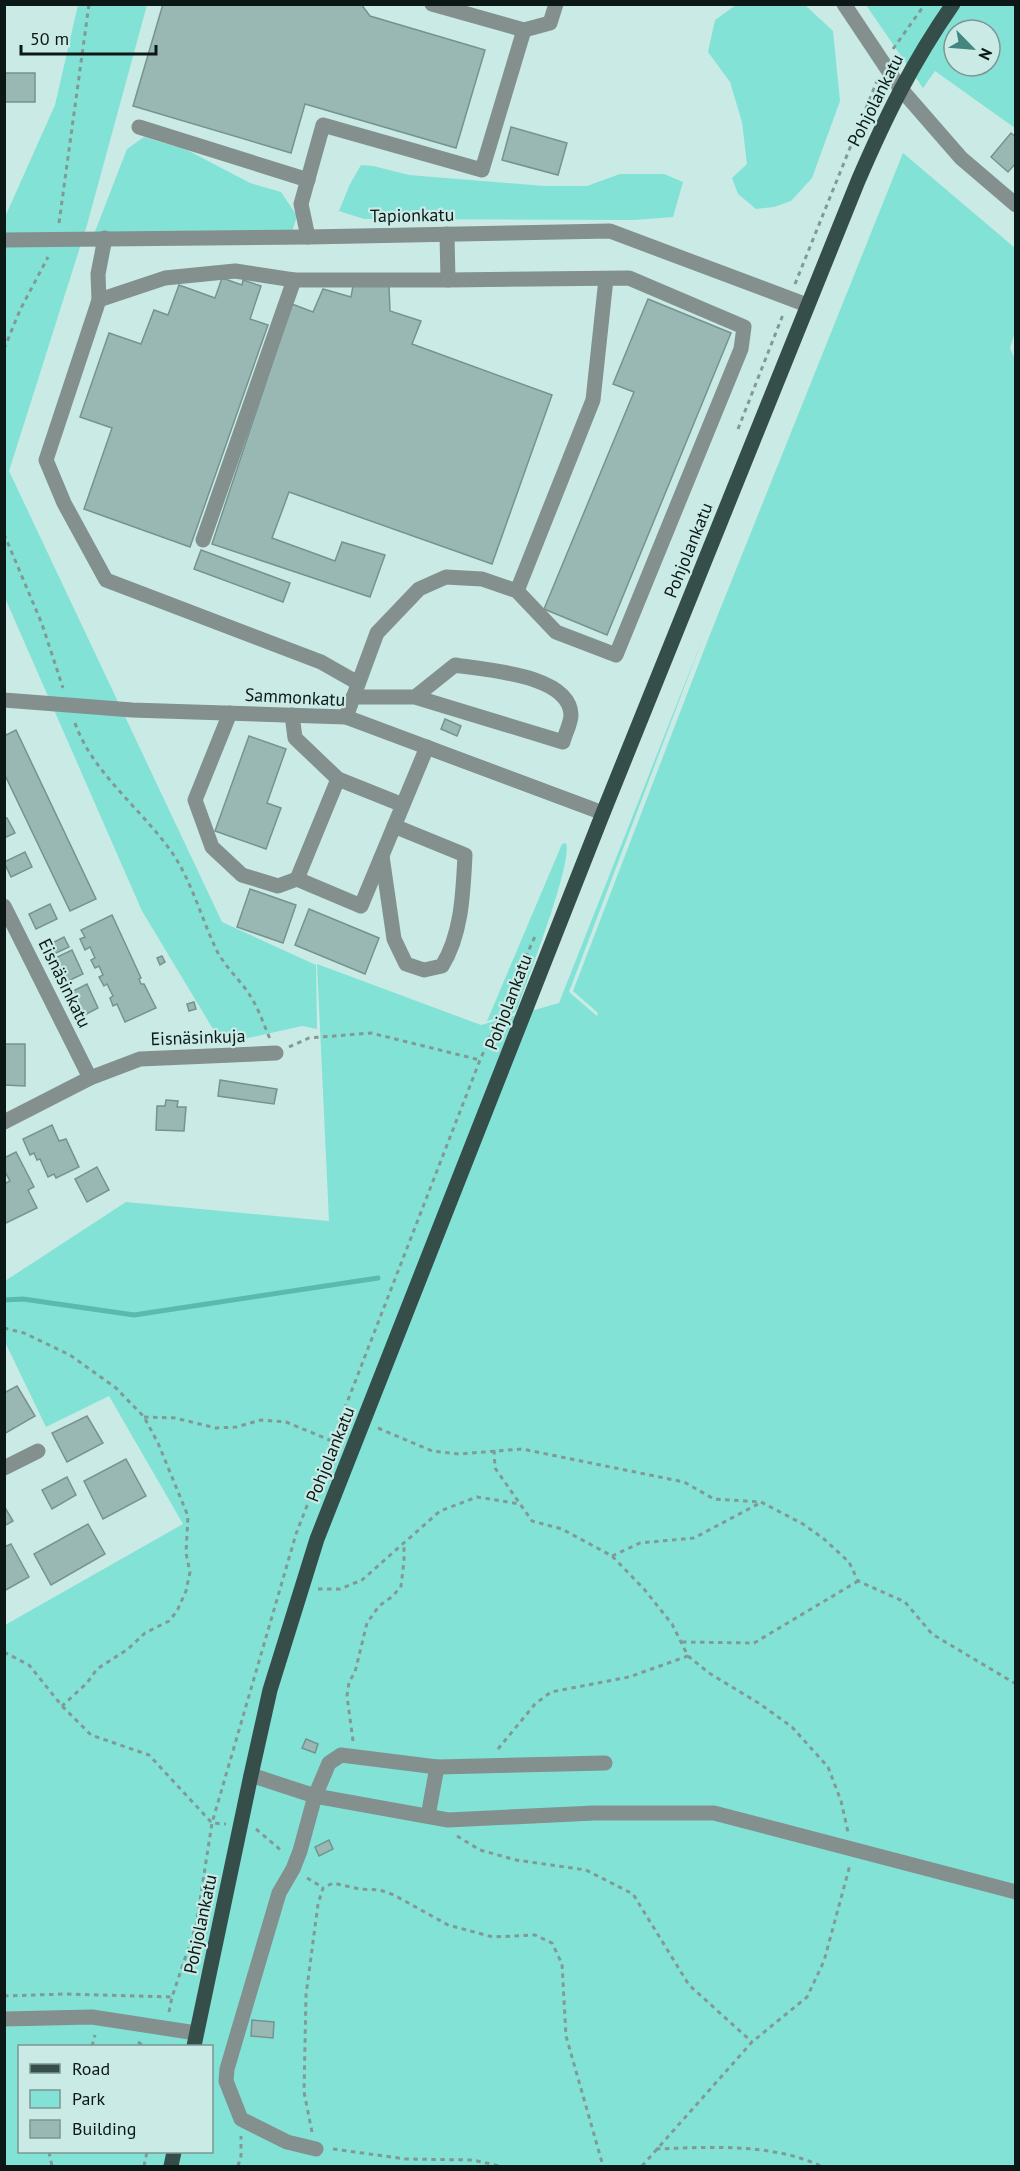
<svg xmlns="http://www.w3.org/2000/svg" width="1020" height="2171" viewBox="0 0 1020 2171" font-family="'PT Sans',sans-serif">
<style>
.green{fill:#82e2d6;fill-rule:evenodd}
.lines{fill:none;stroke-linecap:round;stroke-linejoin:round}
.stream{stroke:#59baaf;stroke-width:5}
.building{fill:#99b8b3;stroke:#75938f;stroke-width:1.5}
.path{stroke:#819a96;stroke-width:3;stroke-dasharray:4.5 4.5;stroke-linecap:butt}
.minor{stroke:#83908e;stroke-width:15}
.major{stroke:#364e4a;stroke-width:15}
.labels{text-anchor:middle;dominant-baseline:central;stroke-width:4.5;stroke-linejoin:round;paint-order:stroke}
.street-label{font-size:18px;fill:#0c1816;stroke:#caeae5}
</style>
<rect width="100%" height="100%" fill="#caeae5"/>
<!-- green -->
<g class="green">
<polygon points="78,5 147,5 87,225 9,471 222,922 316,965 317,1029 302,1026 222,1044 142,911 5,598 5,217 55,105"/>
<polygon points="775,5 805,5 833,31 840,101 812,178 791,201 774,207 756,209 738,194 732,178 747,164 742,122 730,82 708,52 715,20 736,5"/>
<path d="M866,5H1015V128L935,71L923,88ZM954,30H990V66H954Z"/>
<polygon points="144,137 187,150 250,183 281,192 297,216 292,232 94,234 127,149"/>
<path d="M903,153L1015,248V332L1010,348L1016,362L1015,2166H5V1625L183,1524L109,1396L46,1427L5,1342V1281L126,1202L329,1221L317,964L481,1025L559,1003L704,635L569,992L597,1016L598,1013L573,991L709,637ZM20,2046H212V2152H20Z"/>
<polygon points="361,165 373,166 409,175 545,186 587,186 620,174 664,174 683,182 673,217 634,220 364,219 339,211 350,184"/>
<path d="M566,843C573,863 527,980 518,1007L514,1013L487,1021L562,844Z"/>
</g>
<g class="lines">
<!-- stream -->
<polyline class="stream" points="4,1300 23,1299 134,1315 378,1278"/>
</g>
<!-- building -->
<g class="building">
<polygon points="163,4 361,4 370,16 485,50 456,148 305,104 291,153 133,106"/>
<rect x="4" y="73" width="31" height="29"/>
<polygon points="511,127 567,143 558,175 502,160"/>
<polygon points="1011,133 1016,137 1016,163 1008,172 991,157"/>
<polygon points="222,278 242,285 243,280 261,286 250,319 268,325 190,547 84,509 112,428 80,417 109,333 141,344 154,310 168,315 179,285 215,298"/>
<polygon points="353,286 389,286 390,311 421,321 412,344 552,395 492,564 289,492 272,538 335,561 342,542 385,555 370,597 212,544 292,304 313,312 323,289 351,297"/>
<polygon points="648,299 731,333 607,635 544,609 634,392 613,384"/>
<polygon points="201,550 290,583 283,602 194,569"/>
<polygon points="445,719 461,726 457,736 441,729"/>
<polygon points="16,730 96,899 70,911 4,773 4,736"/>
<polygon points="249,736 286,749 267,803 281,808 266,849 215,831"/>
<polygon points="7,818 15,833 4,838 4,819"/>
<polygon points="25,852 32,867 11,877 4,862"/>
<polygon points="250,889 296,905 283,943 237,927"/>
<polygon points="50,904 57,919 36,929 29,914"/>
<polygon points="309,909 379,938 365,974 295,945"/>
<polygon points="112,915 141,978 139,979 141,984 144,984 156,1008 125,1022 117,1004 113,1006 110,998 113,996 107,984 104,986 99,977 103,975 99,966 95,968 91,960 95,958 90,947 85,950 80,939 85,937 81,930"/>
<polygon points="64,937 69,947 52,955 48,945"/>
<polygon points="72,950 83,974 66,982 55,958"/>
<polygon points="162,956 165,962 160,965 157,958"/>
<polygon points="87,984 98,1008 83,1016 71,992"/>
<polygon points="194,1002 196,1009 189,1011 187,1004"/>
<polygon points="4,1044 25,1044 25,1086 4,1085"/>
<polygon points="220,1080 277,1089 274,1104 218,1096"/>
<polygon points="166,1100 178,1101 177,1107 186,1107 184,1131 156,1130 157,1106 165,1106"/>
<polygon points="52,1125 59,1141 66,1139 79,1167 56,1178 54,1174 48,1177 40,1159 37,1160 34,1153 30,1155 23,1139"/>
<polygon points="16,1152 34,1187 28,1190 37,1208 6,1223 4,1219 4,1184 10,1181 4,1170 4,1158"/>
<polygon points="97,1167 109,1190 87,1202 75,1179"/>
<polygon points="17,1386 35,1416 4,1434 4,1393"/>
<polygon points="87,1416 103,1443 67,1462 52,1433"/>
<polygon points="126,1459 146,1496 103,1519 84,1481"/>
<polygon points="67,1477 76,1495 52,1509 42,1490"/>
<polygon points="4,1506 13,1521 4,1526"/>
<polygon points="88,1524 105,1554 51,1585 34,1554"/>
<polygon points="11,1544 29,1577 4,1591 4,1547"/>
<polygon points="306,1739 318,1744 315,1753 302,1748"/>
<polygon points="329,1840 333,1849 319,1856 315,1847"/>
<polygon points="252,2020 274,2022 273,2038 251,2036"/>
</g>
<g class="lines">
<!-- path -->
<g class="path">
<polyline points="893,49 925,4"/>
<polyline points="59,223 89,4"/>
<polyline points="795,284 877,81"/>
<polyline points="4,349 20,310 48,257"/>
<polyline points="738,429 784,312"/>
<polyline points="4,534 42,624 63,688"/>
<path d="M75,723C93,774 142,809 173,854C193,884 202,921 218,953C227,969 242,982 251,997C259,1010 264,1025 270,1039"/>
<polyline points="289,1047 309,1038 371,1033 480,1060"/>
<polyline points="4,1328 24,1333 70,1355 116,1388 144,1417 158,1443 188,1516 186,1553 190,1572 186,1591 177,1611 169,1621 145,1633 128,1649 97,1669 87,1683 62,1706"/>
<polyline points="144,1417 175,1418 216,1428 236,1427 261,1420 286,1422 332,1441"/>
<polyline points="378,1428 432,1451 459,1454 522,1449 684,1482 714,1499 761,1502 803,1524 824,1539 849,1562 858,1581 905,1602 932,1634 1016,1684"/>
<polyline points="494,1450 495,1468 532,1521 562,1529 612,1556 644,1589 672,1624 688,1656 709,1673 760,1704 792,1727 828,1767 841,1801 848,1832"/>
<polyline points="612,1556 640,1543 694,1538 760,1503"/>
<polyline points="318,1589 340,1589 362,1580 440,1511 477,1497 520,1504"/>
<polyline points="682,1642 754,1643 858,1581"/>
<polyline points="4,1652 29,1665 62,1706 91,1735 149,1755 212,1823 226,1824"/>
<polyline points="353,1741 347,1696 349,1682 355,1672 367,1623 379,1606 393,1596 401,1586 404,1561 404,1542"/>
<polyline points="498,1749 535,1704 551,1692 629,1677 688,1656"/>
<polyline points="256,1829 283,1852"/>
<polyline points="457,1836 480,1850 516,1860 586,1870 633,1894 689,1985 752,2042"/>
<polyline points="307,1878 322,1887"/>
<polyline points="4,1996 66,1994 172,1997"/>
<polyline points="169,2012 172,1997 196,1926 212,1823 296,1534 480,1060 536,934"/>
<polyline points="138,2042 144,2046"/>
<polyline points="92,2046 95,2035"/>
<polyline points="312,2132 304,2092 306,1995 318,1904 323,1888 333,1883 359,1889 380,1890 394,1895 448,1925 493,1937 535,1935 552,1943 562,1964 566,2036 603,2166"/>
<polyline points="333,2149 406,2159 473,2160 500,2166"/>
<path d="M656,2149C711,2147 771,2143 821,2166"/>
<polyline points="49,2152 52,2166"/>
<polyline points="144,2166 147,2152"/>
<polyline points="238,2166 241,2156 241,2136"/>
<polyline points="642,2166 752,2042 807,1997 824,1961 850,1865"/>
</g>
<!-- minor -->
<g class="minor">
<polyline points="844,4 900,88 961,158 1016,205"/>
<polyline points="524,30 550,23 556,4"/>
<polyline points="139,127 308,180"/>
<polyline points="308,237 301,204 323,125 482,170 524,30 432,4"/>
<polyline points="4,240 308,237 610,231 807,305"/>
<polyline points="99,300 98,274 105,238"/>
<polyline points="203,540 294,280"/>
<polyline points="517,591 593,400 606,279"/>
<polyline points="358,683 321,662 106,580 64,503 46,460 99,300 165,278 235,271 294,280 448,280 447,234"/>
<path d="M353,697H415L563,742C565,734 571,723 571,715C570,674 484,670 455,665L415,697"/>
<polyline points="4,700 132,710 346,717 603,813"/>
<polyline points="230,713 195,800 212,847 242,875 278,886 297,879"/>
<polyline points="292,715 295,738 338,779"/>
<polyline points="346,717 377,633 419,589 446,577 482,579 517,591 556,632 616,655 741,349 744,327 629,278 448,280"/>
<polyline points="403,805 338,779 297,879 361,906 427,747"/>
<path d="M382,856L394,939L406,964L424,970L442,966C462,934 463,892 465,855L394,826"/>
<polyline points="4,906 90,1078"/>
<polyline points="4,1122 90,1078 140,1059 276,1053"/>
<polyline points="4,1468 38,1451"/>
<polyline points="251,1775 315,1796 448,1820 594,1813 714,1813 1016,1892"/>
<polyline points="428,1816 437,1767"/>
<polyline points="4,2019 92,2017 196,2033"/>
<polyline points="316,2149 287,2142 241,2119 226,2081 227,2069 279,1893 293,1869 300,1851 315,1796 329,1763 341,1755 437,1767 605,1763"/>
</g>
<!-- major -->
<g class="major">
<path d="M194,2046L251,1775L270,1690L317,1539L603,813L858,181C886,116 912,63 953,4"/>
<polyline points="171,2166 174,2152"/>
</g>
</g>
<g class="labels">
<!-- street labels -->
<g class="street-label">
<text transform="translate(875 100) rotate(-63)">Pohjolankatu</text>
<text transform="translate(412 215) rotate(-1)">Tapionkatu</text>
<text transform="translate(688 550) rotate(-68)">Pohjolankatu</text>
<text transform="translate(295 697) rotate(3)">Sammonkatu</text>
<text transform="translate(65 983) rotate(64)">Eisnäsinkatu</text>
<text transform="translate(508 1002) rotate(-69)">Pohjolankatu</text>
<text transform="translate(198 1037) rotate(-2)">Eisnäsinkuja</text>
<text transform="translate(330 1454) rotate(-68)">Pohjolankatu</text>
<text transform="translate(200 1924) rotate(-78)">Pohjolankatu</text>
</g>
</g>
<!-- border -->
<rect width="1020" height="2171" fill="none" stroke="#0c1816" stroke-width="12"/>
<!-- legend -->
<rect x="18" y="2045" width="195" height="108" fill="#caeae5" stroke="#7e9692" stroke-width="1.5"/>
<rect x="30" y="2064" width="30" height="9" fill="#364e4a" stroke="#7e9692" stroke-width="1.5"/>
<text x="72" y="2075" font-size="18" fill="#0c1816">Road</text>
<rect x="30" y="2090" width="30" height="18" fill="#82e2d6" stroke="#7e9692" stroke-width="1.5"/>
<text x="72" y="2105" font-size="18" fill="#0c1816">Park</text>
<rect x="30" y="2120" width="30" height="18" fill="#99b8b3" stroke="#7e9692" stroke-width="1.5"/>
<text x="72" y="2135" font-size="18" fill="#0c1816">Building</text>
<!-- north arrow -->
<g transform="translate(972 48) rotate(115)"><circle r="28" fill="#caeae5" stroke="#7e9692" stroke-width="1.5"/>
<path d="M0-4.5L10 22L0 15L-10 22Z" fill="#42877f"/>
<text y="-9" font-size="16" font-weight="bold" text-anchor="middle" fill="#0c1816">N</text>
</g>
<!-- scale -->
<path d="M21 45v9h135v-9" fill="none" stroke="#0c1816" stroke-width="3"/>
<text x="30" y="45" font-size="18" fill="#0c1816" stroke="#caeae5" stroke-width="4.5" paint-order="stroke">50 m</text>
</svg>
